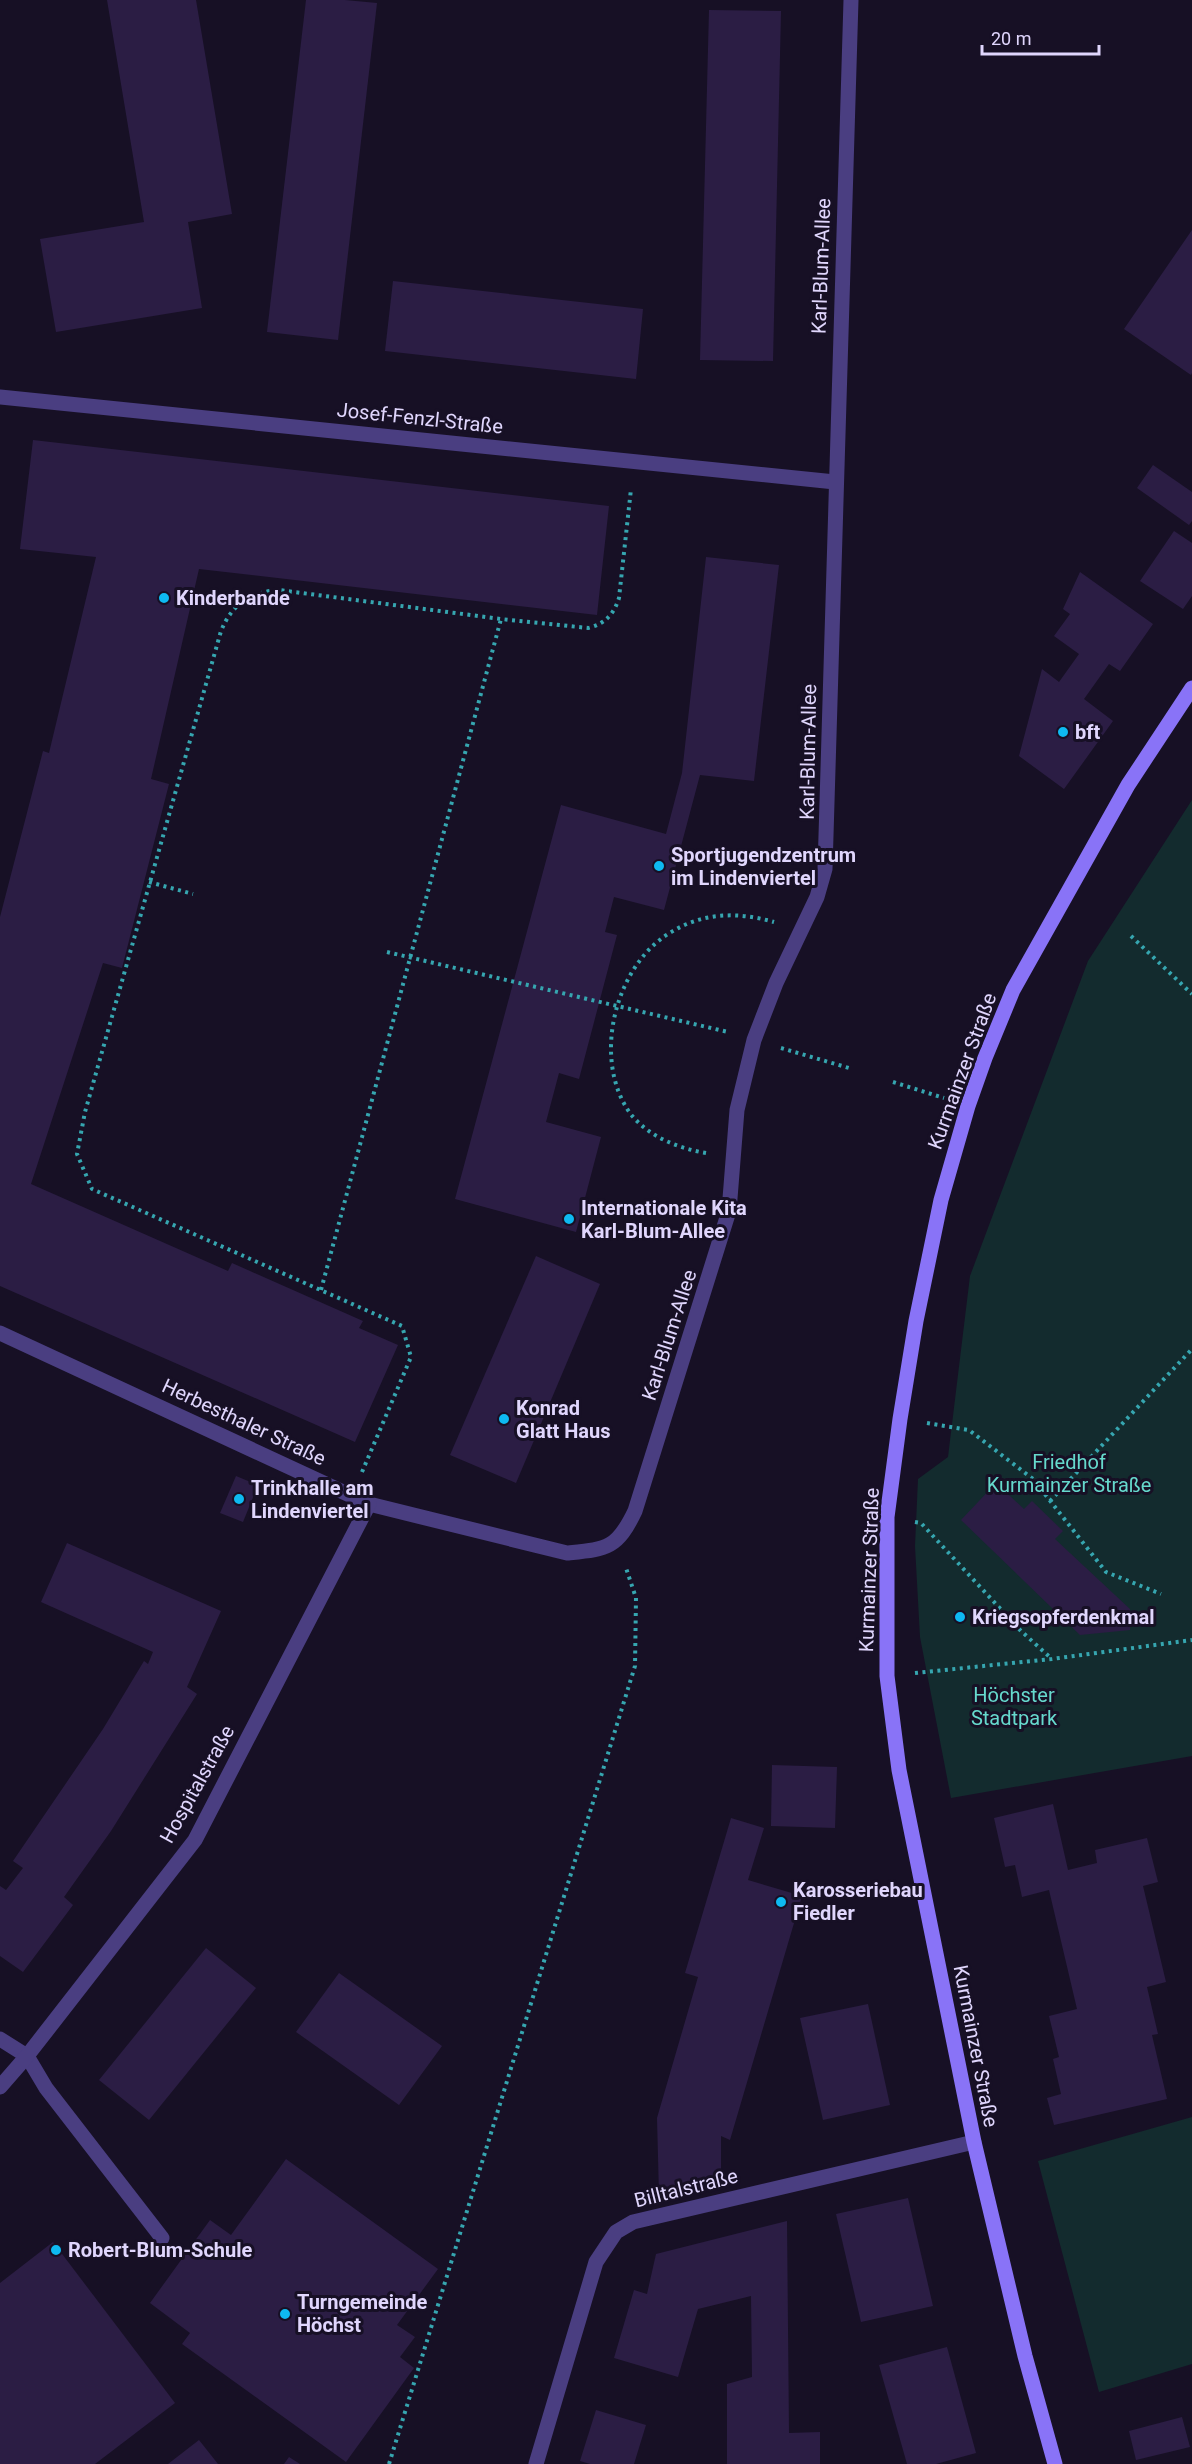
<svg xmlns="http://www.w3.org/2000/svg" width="1192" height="2464" viewBox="0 0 1192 2464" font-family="Roboto,sans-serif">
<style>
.green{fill:#132b2e}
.building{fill:#2b1d44}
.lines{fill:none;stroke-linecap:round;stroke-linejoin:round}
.path{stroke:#36a6b0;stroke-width:4;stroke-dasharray:3 4.5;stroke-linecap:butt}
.lane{stroke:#4a3e81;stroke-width:15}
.street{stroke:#4a3e81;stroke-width:15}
.secondary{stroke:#8973f7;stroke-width:15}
.poi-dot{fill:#0eb9f1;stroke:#171025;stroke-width:2}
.labels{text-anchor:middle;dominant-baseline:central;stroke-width:6;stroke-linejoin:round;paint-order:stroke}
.street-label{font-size:20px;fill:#e0d6fd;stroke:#171025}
.poi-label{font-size:20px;font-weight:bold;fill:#e0d6fd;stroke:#171025;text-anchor:start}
.park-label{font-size:20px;fill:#66d9cd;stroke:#171025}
</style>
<rect width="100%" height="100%" fill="#171025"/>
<!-- green -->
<g class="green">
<polygon points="1192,800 1192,1756 951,1798 920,1637 915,1546 918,1479 948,1457 970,1276 1088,961"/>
<polygon points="1192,2117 1192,2364 1099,2392 1038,2161"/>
</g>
<!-- building -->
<g class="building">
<polygon points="107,0 196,0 232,214 188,222 202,308 56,332 40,239 144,222"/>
<polygon points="306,0 345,0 377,3 338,340 267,332"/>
<polygon points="709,10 781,11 773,361 700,360"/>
<polygon points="1192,230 1192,373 1191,375 1124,329"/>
<polygon points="393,281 643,309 636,379 385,351"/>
<polygon points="33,440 609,506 597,615 199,569 151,779 169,784 122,968 103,963 31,1184 228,1271 232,1263 363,1321 359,1328 398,1345 355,1442 0,1286 0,917 43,751 49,753 96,557 20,549"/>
<polygon points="1153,465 1192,492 1192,521 1189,525 1137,488"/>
<polygon points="1174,531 1192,543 1192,596 1183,609 1140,581"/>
<polygon points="706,557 779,565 754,781 700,775 664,910 614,897 605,932 617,935 579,1079 559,1073 546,1122 601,1137 576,1232 455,1199 561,805 666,834 682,773"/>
<polygon points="1080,572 1153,624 1120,671 1109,664 1084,699 1113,721 1064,789 1019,756 1042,669 1059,682 1079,654 1054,636 1070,614 1063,609"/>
<polygon points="536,1256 600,1284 516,1483 450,1455"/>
<polygon points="236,1476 258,1485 243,1522 220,1513"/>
<polygon points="996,1483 1024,1509 1032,1501 1063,1531 1055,1539 1130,1609 1130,1630 1080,1635 961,1520"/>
<polygon points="67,1543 221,1611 187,1687 197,1694 111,1831 64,1897 73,1905 23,1972 0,1956 0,1886 6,1890 23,1868 13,1861 103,1729 144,1661 148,1664 153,1652 41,1602"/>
<polygon points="772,1765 837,1767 835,1828 771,1826"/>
<polygon points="1053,1804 1068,1870 1097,1863 1095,1850 1147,1838 1158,1882 1143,1886 1166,1982 1147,1987 1158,2034 1152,2035 1167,2099 1054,2125 1047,2098 1061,2094 1053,2059 1059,2057 1049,2016 1077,2009 1049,1890 1022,1897 1015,1865 1005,1867 994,1818"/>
<polygon points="731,1818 764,1828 748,1880 802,1896 730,2140 721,2136 721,2179 659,2195 657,2118 698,1977 685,1973"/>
<polygon points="206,1948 256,1988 149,2120 99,2080"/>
<polygon points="339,1973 442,2046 399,2105 296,2032"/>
<polygon points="868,2004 890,2105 823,2120 800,2018"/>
<polygon points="286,2159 438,2269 397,2325 415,2337 400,2357 414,2368 346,2462 182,2344 190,2333 150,2303 210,2220 231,2235"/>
<polygon points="908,2198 933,2306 861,2322 836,2214"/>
<polygon points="787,2221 789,2433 820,2432 820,2464 727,2464 727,2384 752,2377 751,2296 698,2309 678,2377 614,2358 634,2290 647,2294 656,2254"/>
<polygon points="53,2242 175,2403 95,2464 0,2464 0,2283"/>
<polygon points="947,2347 976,2453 936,2464 907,2464 879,2365"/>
<polygon points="596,2410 646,2425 634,2464 590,2464 580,2461"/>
<polygon points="1182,2417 1190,2447 1136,2460 1129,2431"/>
<polygon points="199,2440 218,2464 168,2464"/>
<polygon points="289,2457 300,2464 284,2464"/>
</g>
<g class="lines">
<!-- path -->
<g class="path">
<polyline points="149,882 193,894"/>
<polyline points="1131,936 1192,994"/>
<polyline points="387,952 728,1032"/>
<polyline points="781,1048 849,1068"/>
<polyline points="893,1082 944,1098"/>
<path d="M706,1153C676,1148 642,1134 626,1107C593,1052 617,962 673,931C705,912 739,912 774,922"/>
<polyline points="321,1290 501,619"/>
<polyline points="927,1423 969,1430 1033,1479 1106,1572 1161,1594"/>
<path d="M362,1472L411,1357L402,1326L92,1189L77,1154L85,1112L221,631C232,604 250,592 279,590L501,619L588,628C605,624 614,614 619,598L631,489"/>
<polyline points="1050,1501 1192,1349"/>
<polyline points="915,1522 921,1523 1021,1631 1052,1659"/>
<polyline points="915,1673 1052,1659 1192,1640"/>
<polyline points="389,2464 635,1666 636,1598 626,1568"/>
</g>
<!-- lane -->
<polyline class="lane" points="0,2039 27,2056 46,2088 162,2238"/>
<!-- street -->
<g class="street">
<polyline points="0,397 835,482"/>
<path d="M0,1333L369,1504L567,1553C607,1549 617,1549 635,1511L729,1211L737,1110L754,1040L776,983L817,897L825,869L851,0"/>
<polyline points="0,2087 27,2056 195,1840 369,1504"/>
<polyline points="536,2464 596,2262 616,2232 633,2222 974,2142"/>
</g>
<!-- secondary -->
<polyline class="secondary" points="1055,2464 1025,2356 974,2142 899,1770 887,1676 887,1517 900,1419 916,1321 941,1200 968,1106 985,1058 1013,990 1128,785 1192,688"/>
</g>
<!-- markers -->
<g class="poi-dot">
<circle cx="164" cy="598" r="6"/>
<circle cx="1063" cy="732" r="6"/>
<circle cx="659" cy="866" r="6"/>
<circle cx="569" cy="1219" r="6"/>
<circle cx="504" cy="1419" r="6"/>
<circle cx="239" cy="1499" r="6"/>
<circle cx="960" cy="1617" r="6"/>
<circle cx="781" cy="1902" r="6"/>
<circle cx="56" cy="2250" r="6"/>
<circle cx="285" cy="2314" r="6"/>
</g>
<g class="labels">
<!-- street labels -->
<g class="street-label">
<text transform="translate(821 266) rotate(-88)">Karl-Blum-Allee</text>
<text transform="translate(420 418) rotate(6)">Josef-Fenzl-Straße</text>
<text transform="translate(808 752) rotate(-89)">Karl-Blum-Allee</text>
<text transform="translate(962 1071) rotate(-70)">Kurmainzer Straße</text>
<text transform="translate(669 1335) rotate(-72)">Karl-Blum-Allee</text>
<text transform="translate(244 1422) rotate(25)">Herbesthaler Straße</text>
<text transform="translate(869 1570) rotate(-88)">Kurmainzer Straße</text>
<text transform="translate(197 1784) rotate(-61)">Hospitalstraße</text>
<text transform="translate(976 2046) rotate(79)">Kurmainzer Straße</text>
<text transform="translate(686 2188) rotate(-14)">Billtalstraße</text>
</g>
<!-- poi labels -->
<g class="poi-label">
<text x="176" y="598">Kinderbande</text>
<text x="1075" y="732">bft</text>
<text x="671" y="855">Sportjugendzentrum<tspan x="671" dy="23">im Lindenviertel</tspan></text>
<text x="581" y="1208">Internationale Kita<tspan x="581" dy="23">Karl-Blum-Allee</tspan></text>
<text x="516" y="1408">Konrad<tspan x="516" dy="23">Glatt Haus</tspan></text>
<text x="251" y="1488">Trinkhalle am<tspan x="251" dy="23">Lindenviertel</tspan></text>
<text x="972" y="1617">Kriegsopferdenkmal</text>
<text x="793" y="1890">Karosseriebau<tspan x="793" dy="23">Fiedler</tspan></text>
<text x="68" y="2250">Robert-Blum-Schule</text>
<text x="297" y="2302">Turngemeinde<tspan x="297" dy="23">Höchst</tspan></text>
</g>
<!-- park labels -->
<g class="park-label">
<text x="1069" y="1462">Friedhof<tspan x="1069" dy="23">Kurmainzer Straße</tspan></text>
<text x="1014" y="1695">Höchster<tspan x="1014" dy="23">Stadtpark</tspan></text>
</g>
</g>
<!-- scale -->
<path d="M982 45v9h117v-9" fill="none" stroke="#e0d6fd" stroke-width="3"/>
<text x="991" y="45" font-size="18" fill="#e0d6fd" stroke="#171025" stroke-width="4.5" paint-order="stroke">20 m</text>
</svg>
